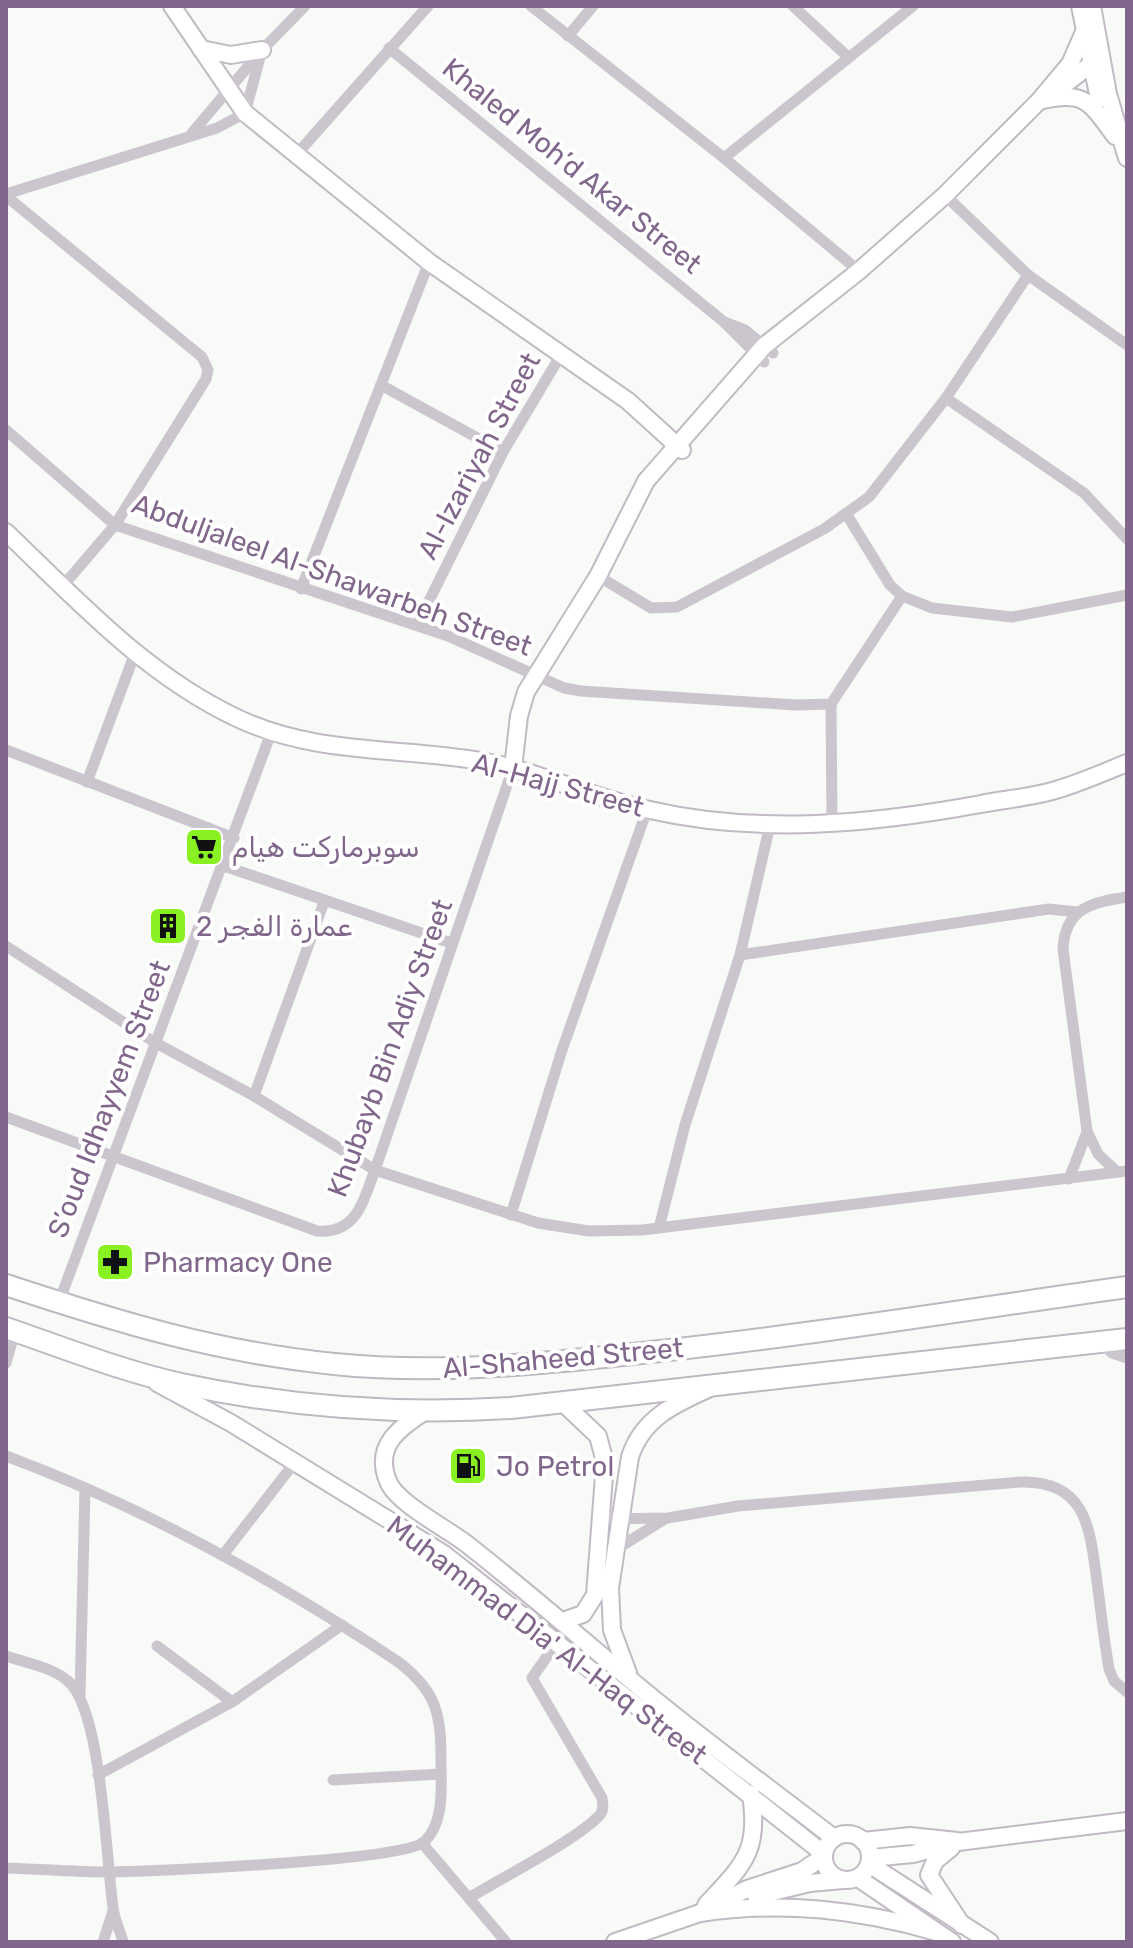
<svg xmlns="http://www.w3.org/2000/svg" width="1133" height="1948" viewBox="0 0 1133 1948" font-family="Rubik,Cairo,sans-serif">
<style>
.lines{fill:none;stroke-linecap:round;stroke-linejoin:round}
.secondary-casing{stroke:#c1bac4;stroke-width:20}
.highway-casing{stroke:#beb8c0;stroke-width:24}
.street{stroke:#cbc5ce;stroke-width:11}
.secondary{stroke:#fff;stroke-width:16}
.highway{stroke:#fff;stroke-width:20}
.labels{text-anchor:middle;dominant-baseline:central;stroke-width:8;stroke-linejoin:round;paint-order:stroke}
.street-label{font-size:28px;fill:#81678b;stroke:#fff}
.poi-label{font-size:28px;fill:#81678b;stroke:#fff;text-anchor:start}
</style>
<rect width="100%" height="100%" fill="#f8faf8"/>
<g class="lines">
<!-- secondary casing -->
<g class="secondary-casing">
<g id="secondary">
<polyline points="172,6 245,113 429,262 628,401 682,450"/>
<polyline points="1080,6 1099,99"/>
<polyline points="1092,6 1108,94 1127,158"/>
<polyline points="201,49 231,55 262,50"/>
<polyline points="1055,92 1090,65 1094,57"/>
<path d="M1039,101C1085,90 1089,101 1115,136"/>
<path d="M6,532C78,601 146,675 237,718C314,755 398,747 481,761C539,771 592,798 650,810C759,835 872,824 981,804C1006,799 1035,797 1059,789C1082,782 1105,772 1127,763"/>
<polyline points="513,768 519,716 526,692 598,576 646,481 764,346 859,271 945,195 1039,101 1070,64 1084,32"/>
<polyline points="157,1383 231,1423 444,1554 824,1854"/>
<polyline points="562,1402 598,1436 605,1462 595,1595 583,1614 563,1621"/>
<path d="M427,1410C401,1427 373,1445 388,1481C396,1503 448,1529 468,1545C524,1589 577,1635 632,1681C697,1736 767,1786 834,1838"/>
<path d="M628,1673L612,1630L610,1588L630,1457C642,1419 674,1404 708,1389"/>
<circle cx="847" cy="1857" r="23"/>
<polyline points="863,1841 910,1836 957,1841"/>
<polyline points="951,1848 935,1861 929,1875 962,1925"/>
<polyline points="870,1858 913,1854 958,1842 1127,1821"/>
<polyline points="869,1864 990,1942"/>
<polyline points="858,1878 952,1942"/>
<polyline points="756,1896 810,1883 843,1880"/>
<path d="M706,1905C744,1864 760,1851 751,1794"/>
<path d="M700,1913C781,1901 857,1909 936,1932"/>
<polyline points="615,1942 700,1913 747,1889 802,1871 823,1857"/>
</g>
</g>
<!-- highway casing -->
<g class="highway-casing">
<g id="highway">
<path d="M6,1285C118,1322 216,1352 334,1364C443,1375 552,1363 660,1351C816,1334 971,1309 1127,1287"/>
<path d="M6,1328C64,1348 122,1371 181,1384C289,1407 401,1415 511,1408L1127,1339"/>
</g>
</g>
<!-- street -->
<g class="street">
<polyline points="531,6 724,158 859,271"/>
<polyline points="793,6 848,57"/>
<polyline points="568,36 593,6"/>
<polyline points="389,48 724,322 764,362"/>
<polyline points="192,133 262,50 305,6"/>
<polyline points="296,155 428,6"/>
<polyline points="724,158 913,6"/>
<polyline points="6,194 217,128 245,113 262,50"/>
<polyline points="945,195 1028,275 1127,345"/>
<polyline points="6,196 202,357 208,370 206,379 115,525 62,587"/>
<polyline points="724,322 745,330 773,353"/>
<polyline points="381,385 503,452"/>
<polyline points="946,398 1084,493 1127,539"/>
<polyline points="6,430 115,525 448,636 564,688 581,691 796,705 831,704 902,596"/>
<polyline points="847,515 890,585 902,596 932,608 1012,617 1127,595"/>
<polyline points="598,576 651,608 677,607 824,529 869,497 946,398 1028,275"/>
<polyline points="301,589 429,262"/>
<polyline points="417,625 503,452 562,353"/>
<polyline points="831,704 832,824"/>
<polyline points="6,750 234,838"/>
<polyline points="87,782 135,653"/>
<polyline points="224,866 451,943"/>
<polyline points="6,946 154,1042 254,1096 375,1170 538,1223 589,1231 642,1230 1127,1171"/>
<polyline points="740,955 1049,909 1077,912"/>
<polyline points="254,1096 324,902"/>
<path d="M6,1117L317,1231C357,1234 363,1201 375,1170L513,768"/>
<path d="M1117,1172L1098,1154L1087,1131L1063,949C1065,908 1092,902 1127,897"/>
<polyline points="1069,1179 1087,1132"/>
<polyline points="511,1215 562,1050 647,810"/>
<polyline points="659,1228 685,1125 740,955 770,825"/>
<polyline points="59,1302 271,733"/>
<polyline points="1101,1343 1112,1353 1127,1358"/>
<polyline points="6,1363 15,1331"/>
<path d="M6,1456C144,1507 275,1580 397,1661C437,1691 441,1714 441,1761C441,1787 445,1823 424,1842C401,1861 154,1871 110,1872C75,1872 40,1869 6,1868"/>
<path d="M601,1519L668,1518L738,1506L1020,1482C1087,1480 1090,1529 1097,1582C1101,1611 1104,1640 1109,1669L1114,1681L1127,1692"/>
<polyline points="615,1550 663,1520"/>
<polyline points="223,1555 295,1462"/>
<polyline points="157,1646 232,1702"/>
<path d="M6,1656C26,1663 52,1667 68,1681C102,1710 106,1860 113,1907C114,1919 120,1930 123,1942"/>
<polyline points="80,1695 85,1489"/>
<polyline points="98,1775 232,1702 342,1625"/>
<polyline points="333,1780 441,1774"/>
<polyline points="422,1843 506,1942"/>
<path d="M469,1898C503,1877 573,1842 599,1816C604,1811 603,1805 602,1798L532,1678L557,1642"/>
<polyline points="103,1942 113,1911"/>
</g>
<!-- secondary -->
<use href="#secondary" class="secondary"/>
<!-- highway -->
<use href="#highway" class="highway"/>
</g>
<!-- icons -->
<defs>
<g id="supermarket-square" transform="scale(2)"><rect x="-9" y="-9" width="18" height="18" rx="4" fill="#89f121" stroke="#fff"/><path d="M-6-5.5h2.5l.6 2H6L4.5 2H-2.5L-4.4-4H-6ZM-1.5 3.2a1.3 1.3 0 1 0 .1 0ZM3 3.2a1.3 1.3 0 1 0 .1 0Z" fill="#111"/></g>
<g id="building-square" transform="scale(2)"><rect x="-9" y="-9" width="18" height="18" rx="4" fill="#89f121" stroke="#fff"/><path d="M-4-6H4V6H1V3H-1V6H-4ZM-2.5-4.3h1.7v1.8h-1.7ZM.8-4.3h1.7v1.8H.8ZM-2.5-1h1.7V.8h-1.7ZM.8-1h1.7V.8H.8Z" fill="#111"/></g>
<g id="pharmacy-square" transform="scale(2)"><rect x="-9" y="-9" width="18" height="18" rx="4" fill="#89f121" stroke="#fff"/><path d="M-2-6h4v4h4v4h-4v4h-4v-4h-4v-4h4Z" fill="#111"/></g>
<g id="fuel-square" transform="scale(2)"><rect x="-9" y="-9" width="18" height="18" rx="4" fill="#89f121" stroke="#fff"/><path d="M-5.5-6h7V0h2V4h1.3V-2.5L3-4.5l.8-.8L6-3V5H2.5V1h-1V6h-7ZM-4.2-4.7v3.2H.2V-4.7Z" fill="#111"/></g>
</defs>
<g fill-rule="evenodd">
<use href="#supermarket-square" x="204" y="847"/>
<use href="#building-square" x="168" y="926"/>
<use href="#pharmacy-square" x="115" y="1262"/>
<use href="#fuel-square" x="468" y="1466"/>
</g>
<g class="labels">
<!-- street labels -->
<g class="street-label">
<text transform="translate(572 166) rotate(39)">Khaled Moh’d Akar Street</text>
<text transform="translate(479 456) rotate(-62)">Al-Izariyah Street</text>
<text transform="translate(332 575) rotate(20)">Abduljaleel Al-Shawarbeh Street</text>
<text transform="translate(558 785) rotate(15)">Al-Hajj Street</text>
<text transform="translate(390 1048) rotate(-70)">Khubayb Bin Adiy Street</text>
<text transform="translate(109 1099) rotate(-69)">S’oud Idhayyem Street</text>
<text transform="translate(563 1358) rotate(-5)">Al-Shaheed Street</text>
<text transform="translate(547 1640) rotate(37)">Muhammad Dia' Al-Haq Street</text>
</g>
<!-- poi labels -->
<g class="poi-label">
<text x="232" y="847">سوبرماركت هيام</text>
<text x="196" y="926">عمارة الفجر 2</text>
<text x="143" y="1262">Pharmacy One</text>
<text x="496" y="1466">Jo Petrol</text>
</g>
</g>
<!-- border -->
<rect width="1133" height="1948" fill="none" stroke="#81678b" stroke-width="16"/>
</svg>
